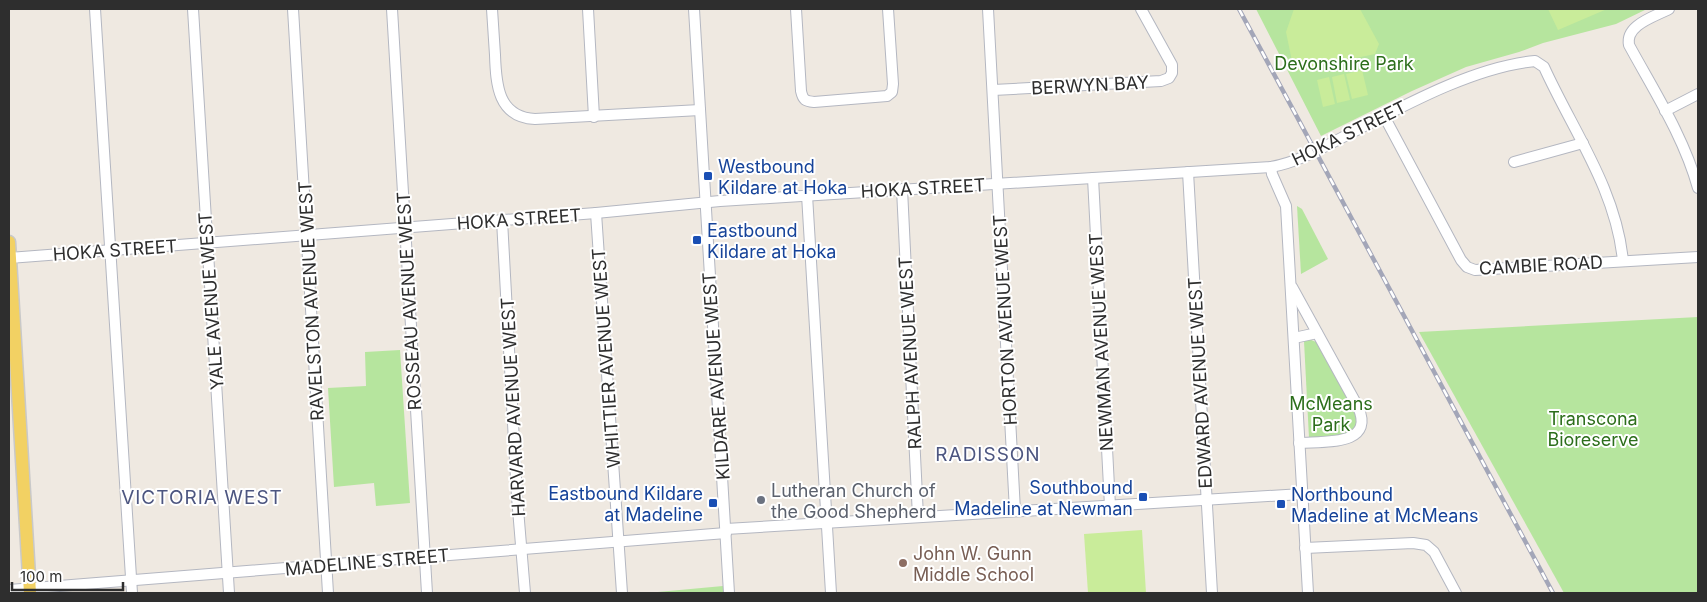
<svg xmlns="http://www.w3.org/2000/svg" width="1707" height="602" viewBox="0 0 1707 602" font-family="Inter,sans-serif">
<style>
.green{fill:#b6e59e}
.pitch{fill:#c9ec9a}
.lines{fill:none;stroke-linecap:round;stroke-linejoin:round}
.minor-casing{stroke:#b4b7c1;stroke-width:12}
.major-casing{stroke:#c9c9c9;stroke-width:15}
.minor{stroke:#fff;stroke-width:10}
.major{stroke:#f2d163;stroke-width:12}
.rail-casing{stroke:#a3a6b8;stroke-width:4.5}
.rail{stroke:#fff;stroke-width:2.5;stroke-dasharray:8;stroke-linecap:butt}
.transit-dot{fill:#1a4fb4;stroke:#fff;stroke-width:2}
.worship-dot{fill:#6b7280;stroke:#fff;stroke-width:2}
.education-dot{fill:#8d6e63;stroke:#fff;stroke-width:2}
.labels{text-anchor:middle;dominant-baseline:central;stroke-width:4;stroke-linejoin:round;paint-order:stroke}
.park-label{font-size:18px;fill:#2c6e1b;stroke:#fff}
.street-label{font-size:18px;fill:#2e2e2e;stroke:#fff}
.transit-label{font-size:18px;fill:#164399;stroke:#fff;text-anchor:start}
.worship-label{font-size:18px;fill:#5b616d;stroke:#fff;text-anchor:start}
.education-label{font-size:18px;fill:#785e54;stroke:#fff;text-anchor:start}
.neighbourhood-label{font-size:19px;letter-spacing:1px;fill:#4d5680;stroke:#fff}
</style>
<rect width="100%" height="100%" fill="#efe9e1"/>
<!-- green -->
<g class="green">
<polygon points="1256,9 1647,9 1616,24 1543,43 1519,52 1466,67 1412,91 1321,136"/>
<polygon points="1297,206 1302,209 1328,259 1301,274"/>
<polygon points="1698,317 1698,593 1564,593 1419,332"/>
<polygon points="1309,339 1316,342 1356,414 1356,427 1347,435 1309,438 1304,341"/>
<polygon points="400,350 410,503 376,506 374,483 334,487 328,388 366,386 365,352"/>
<polygon points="723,586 723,593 647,593"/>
</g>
<!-- pitch -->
<g class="pitch">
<polygon points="1294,9 1360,9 1379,44 1375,54 1294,71 1286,32"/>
<polygon points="1548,9 1607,9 1558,30"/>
<polygon points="1362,70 1368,95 1352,99 1346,74"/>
<polygon points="1344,74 1350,100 1337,103 1332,77"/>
<polygon points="1329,77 1335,104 1323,107 1317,80"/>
<polygon points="1142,530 1146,593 1088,593 1084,534"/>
</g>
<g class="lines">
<!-- minor casing -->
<g class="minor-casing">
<g id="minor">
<polyline points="95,9 132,593"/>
<polyline points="193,9 229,593"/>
<polyline points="293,9 328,593"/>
<polyline points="392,9 427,593"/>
<path d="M492,9C493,24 494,40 495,55C496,85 498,117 535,119L700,110"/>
<polyline points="588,9 594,117"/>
<polyline points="694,9 729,593"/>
<path d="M796,9L801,91C803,100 805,101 814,102L887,96L892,92L893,84L888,9"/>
<polyline points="988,9 1015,511"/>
<path d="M1669,9C1654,17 1625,25 1629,45C1654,91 1684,137 1698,188"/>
<polyline points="993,90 1161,81 1169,78 1172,73 1172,65 1141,9"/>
<polyline points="1665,111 1698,94"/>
<polyline points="1384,116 1461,260 1467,267 1475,270 1698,257"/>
<polyline points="1514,162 1583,143"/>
<polyline points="1271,167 1272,174 1286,206 1308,593"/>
<polyline points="1188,172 1212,593"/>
<polyline points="1093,178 1110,506"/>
<polyline points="902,189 918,517"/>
<polyline points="807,195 831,593"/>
<polyline points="596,213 622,593"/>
<polyline points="502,220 517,497 525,593"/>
<path d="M9,258L596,213L720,201L1271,167C1300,162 1325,146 1351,133C1405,105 1474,67 1535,61L1544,67C1573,131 1616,189 1623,261"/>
<path d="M1292,287L1358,407C1376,447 1322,441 1299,443"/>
<polyline points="1294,338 1317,333"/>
<polyline points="726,529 1302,494"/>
<polyline points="1305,548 1413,543 1426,545 1434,552 1456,593"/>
<polyline points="9,590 726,533"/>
</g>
</g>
<!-- major casing -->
<g class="major-casing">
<polyline id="major" points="9,242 30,593"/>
</g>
<!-- minor -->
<use href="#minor" class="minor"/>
<!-- major -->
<use href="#major" class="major"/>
<!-- rail casing -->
<g class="rail-casing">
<polyline id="rail" points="1239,9 1553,593"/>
</g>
<!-- rail -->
<use href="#rail" class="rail"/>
</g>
<!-- markers -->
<g class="transit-dot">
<rect x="703" y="171" width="10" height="10" rx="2.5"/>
<rect x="692" y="235" width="10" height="10" rx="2.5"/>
<rect x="1138" y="492" width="10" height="10" rx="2.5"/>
<rect x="708" y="498" width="10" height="10" rx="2.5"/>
<rect x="1276" y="499" width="10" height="10" rx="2.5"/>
</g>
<circle class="worship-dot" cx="761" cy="500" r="5"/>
<circle class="education-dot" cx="903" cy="563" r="5"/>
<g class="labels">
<!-- park labels -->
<g class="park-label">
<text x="1344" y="63">Devonshire Park</text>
<text x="1331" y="403">McMeans<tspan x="1331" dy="21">Park</tspan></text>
<text x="1593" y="418">Transcona<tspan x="1593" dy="21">Bioreserve</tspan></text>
</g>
<!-- street labels -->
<g class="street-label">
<text transform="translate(1090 85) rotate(-3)">BERWYN BAY</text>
<text transform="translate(1349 133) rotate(-26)">HOKA STREET</text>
<text transform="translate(923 188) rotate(-3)">HOKA STREET</text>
<text transform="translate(519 219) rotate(-4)">HOKA STREET</text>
<text transform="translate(115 250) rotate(-4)">HOKA STREET</text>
<text transform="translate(1541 265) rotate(-3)">CAMBIE ROAD</text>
<text transform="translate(211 301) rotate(-94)">YALE AVENUE WEST</text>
<text transform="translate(311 301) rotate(-93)">RAVELSTON AVENUE WEST</text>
<text transform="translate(409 301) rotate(-93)">ROSSEAU AVENUE WEST</text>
<text transform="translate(1005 320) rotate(-93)">HORTON AVENUE WEST</text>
<text transform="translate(1101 342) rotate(-93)">NEWMAN AVENUE WEST</text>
<text transform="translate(910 353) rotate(-93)">RALPH AVENUE WEST</text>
<text transform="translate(606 358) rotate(-94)">WHITTIER AVENUE WEST</text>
<text transform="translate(716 376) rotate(-94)">KILDARE AVENUE WEST</text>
<text transform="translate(1200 383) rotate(-93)">EDWARD AVENUE WEST</text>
<text transform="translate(513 407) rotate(-93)">HARVARD AVENUE WEST</text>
<text transform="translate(367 562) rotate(-5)">MADELINE STREET</text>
</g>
<!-- transit labels -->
<g class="transit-label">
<text x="718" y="166">Westbound<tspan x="718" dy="21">Kildare at Hoka</tspan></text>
<text x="707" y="230">Eastbound<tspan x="707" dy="21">Kildare at Hoka</tspan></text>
<text x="1133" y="487" text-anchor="end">Southbound<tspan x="1133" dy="21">Madeline at Newman</tspan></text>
<text x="703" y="493" text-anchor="end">Eastbound Kildare<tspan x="703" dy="21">at Madeline</tspan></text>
<text x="1291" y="494">Northbound<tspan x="1291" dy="21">Madeline at McMeans</tspan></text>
</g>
<!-- worship labels -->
<g class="worship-label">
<text x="771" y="490">Lutheran Church of<tspan x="771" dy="21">the Good Shepherd</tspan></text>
</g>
<!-- education labels -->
<g class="education-label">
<text x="913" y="553">John W. Gunn<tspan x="913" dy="21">Middle School</tspan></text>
</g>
<!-- neighbourhood labels -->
<g class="neighbourhood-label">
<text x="988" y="454">RADISSON</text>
<text x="202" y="497">VICTORIA WEST</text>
</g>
</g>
<!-- border -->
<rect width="1707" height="602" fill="none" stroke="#2e2e2e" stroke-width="20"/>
<!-- scale -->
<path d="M12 582v8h111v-8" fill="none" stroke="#2e2e2e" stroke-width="2.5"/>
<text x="20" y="582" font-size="15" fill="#2e2e2e" stroke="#ffffff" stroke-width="4" paint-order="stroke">100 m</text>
</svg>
